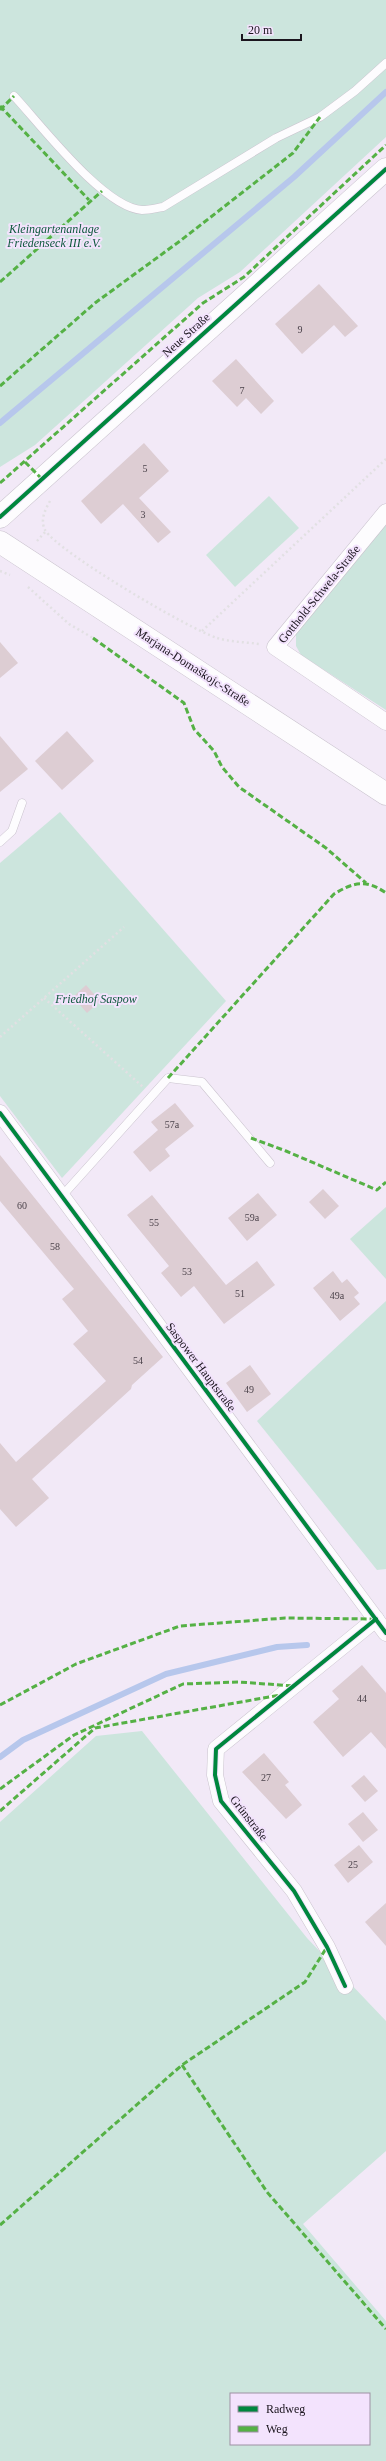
<svg xmlns="http://www.w3.org/2000/svg" width="386" height="2461" viewBox="0 0 386 2461" font-family="'Times New Roman',serif">
<style>
.green{fill:#cce5dd;fill-rule:evenodd}
.lines{fill:none;stroke-linecap:round;stroke-linejoin:round}
.stream{stroke:#b7c7ec;stroke-width:6}
.building{fill:#ddcdd3}
.lane-casing{stroke:#cac3ce;stroke-width:9}
.street-casing{stroke:#cac3ce;stroke-width:17}
.secondary-casing{stroke:#cac3ce;stroke-width:23}
.path{stroke:#e2e0e3;stroke-width:2.5;stroke-dasharray:2 3;stroke-linecap:butt}
.lane{stroke:#fdfcfe;stroke-width:8}
.street{stroke:#fdfcfe;stroke-width:16}
.secondary{stroke:#fdfcfe;stroke-width:22}
.quiet{stroke:#55b145;stroke-width:3;stroke-dasharray:6 3;stroke-linecap:butt}
.cycleway-casing{stroke:#f3e3fd;stroke-width:6}
.cycleway{stroke:#00873e;stroke-width:4}
.labels{text-anchor:middle;dominant-baseline:central;stroke-width:4;stroke-linejoin:round;paint-order:stroke}
.number-label{font-size:10px;fill:#4c434b}
.park-label{font-size:12px;font-style:italic;fill:#0d583c;stroke:#f3e3fd}
.street-label{font-size:12px;fill:#1b151e;stroke:#f3e3fd}
</style>
<rect width="100%" height="100%" fill="#f2e9f7"/>
<!-- green -->
<g class="green">
<polygon points="0,0 386,0 386,137 240,272 198,298 35,445 0,467"/>
<polygon points="269,496 299,528 235,587 206,555"/>
<polygon points="386,522 386,710 301,655 296,646 296,631"/>
<polygon points="60,812 226,1001 62,1178 0,1096 0,863"/>
<polygon points="386,1207 386,1279 350,1239"/>
<polygon points="386,1301 386,1569 377,1570 257,1421"/>
<path d="M142,1731L307,1938L386,2021V2151L303,2224L386,2321V2461H0V1822L96,1736ZM231,2394H369V2444H231Z"/>
</g>
<g class="lines">
<!-- stream -->
<g class="stream">
<polyline points="0,423 294,177 386,92"/>
<polyline points="0,1757 23,1740 166,1674 277,1647 307,1645"/>
</g>
</g>
<!-- building -->
<g class="building">
<polygon points="319,284 358,326 345,337 334,325 302,354 275,324"/>
<polygon points="236,359 274,401 261,414 246,398 237,407 212,381"/>
<polygon points="144,443 169,471 139,498 171,532 158,543 123,504 101,524 81,501"/>
<polygon points="0,642 18,663 0,678"/>
<polygon points="67,731 94,761 62,790 35,761"/>
<polygon points="0,736 28,769 0,792"/>
<polygon points="86,985 100,1001 87,1013 73,997"/>
<polygon points="175,1103 194,1126 165,1149 170,1156 150,1172 133,1152 158,1130 151,1122"/>
<polygon points="0,1155 163,1357 132,1385 131,1389 32,1479 49,1498 16,1527 0,1509 0,1443 16,1462 106,1381 73,1344 88,1331 62,1299 74,1289 0,1201"/>
<polygon points="323,1189 339,1206 325,1219 309,1202"/>
<polygon points="258,1193 277,1215 247,1241 228,1218"/>
<polygon points="152,1195 226,1285 257,1261 275,1285 224,1324 194,1286 181,1297 161,1273 169,1266 127,1215"/>
<polygon points="333,1271 342,1283 347,1279 359,1293 354,1297 360,1304 340,1321 313,1288"/>
<polygon points="250,1365 271,1394 247,1412 226,1383"/>
<polygon points="362,1665 386,1693 386,1749 371,1732 343,1757 313,1722 339,1699 332,1691"/>
<polygon points="264,1753 289,1782 285,1785 302,1805 286,1819 242,1772"/>
<polygon points="364,1775 378,1791 365,1802 351,1786"/>
<polygon points="363,1812 378,1830 363,1842 348,1824"/>
<polygon points="359,1845 373,1862 348,1883 334,1865"/>
<polygon points="386,1903 386,1946 365,1922"/>
</g>
<g class="lines">
<!-- lane casing -->
<g class="lane-casing">
<g id="lane">
<path d="M14,96C41,125 104,208 142,210C149,210 157,208 163,207L276,138L320,117L355,91L386,63"/>
<polyline points="0,842 12,831 22,803"/>
<polyline points="62,1196 168,1078 202,1082 270,1163"/>
</g>
</g>
<!-- street casing -->
<g class="street-casing">
<g id="street">
<polyline points="386,512 275,647 386,722"/>
<polyline points="0,1113 386,1633"/>
<polyline points="345,1986 327,1947 294,1891 221,1801 215,1775 216,1749 376,1619"/>
</g>
</g>
<!-- secondary casing -->
<g class="secondary-casing">
<g id="secondary">
<polyline points="0,517 386,169"/>
<polyline points="0,542 386,794"/>
</g>
</g>
<!-- path -->
<g class="path">
<path d="M50,501C45,510 40,520 45,530C58,552 189,629 217,638C230,642 245,642 259,644"/>
<polyline points="37,541 46,531"/>
<polyline points="0,571 10,575"/>
<polyline points="28,587 69,624 93,638"/>
<polyline points="202,631 386,459"/>
<polyline points="44,998 143,1087"/>
<polyline points="0,1037 124,927"/>
</g>
<!-- lane -->
<use href="#lane" class="lane"/>
<!-- street -->
<use href="#street" class="street"/>
<!-- secondary -->
<use href="#secondary" class="secondary"/>
<!-- quiet -->
<g class="quiet">
<polyline points="0,106 89,200"/>
<polyline points="0,110 14,96"/>
<polyline points="0,282 102,191"/>
<polyline points="0,386 95,303 180,241 293,153 320,117"/>
<polyline points="25,462 42,479"/>
<polyline points="0,483 203,303 244,277 386,145"/>
<polyline points="93,638 184,703 194,729 214,751 222,767 239,787 326,848 366,883"/>
<path d="M168,1078L334,894C354,882 366,879 386,893"/>
<polyline points="251,1138 286,1151 377,1190 386,1182"/>
<polyline points="0,1705 76,1664 180,1626 285,1618 375,1619"/>
<polyline points="0,1789 74,1735 183,1684 239,1682 294,1686"/>
<polyline points="0,1811 95,1728 280,1695"/>
<polyline points="182,2065 267,2192 386,2329"/>
<polyline points="0,2225 182,2065 305,1982 327,1947"/>
</g>
<!-- cycleway casing -->
<g class="cycleway-casing">
<g id="cycleway">
<polyline points="0,517 386,169"/>
<polyline points="0,1113 386,1633"/>
<polyline points="345,1986 327,1947 294,1891 221,1801 215,1775 216,1749 376,1619"/>
</g>
</g>
<!-- cycleway -->
<use href="#cycleway" class="cycleway"/>
</g>
<g class="labels">
<!-- number labels -->
<g class="number-label">
<text x="300" y="329">9</text>
<text x="242" y="390">7</text>
<text x="145" y="468">5</text>
<text x="143" y="514">3</text>
<text x="172" y="1124">57a</text>
<text x="22" y="1205">60</text>
<text x="252" y="1217">59a</text>
<text x="154" y="1222">55</text>
<text x="55" y="1246">58</text>
<text x="187" y="1271">53</text>
<text x="240" y="1293">51</text>
<text x="337" y="1295">49a</text>
<text x="138" y="1360">54</text>
<text x="249" y="1389">49</text>
<text x="362" y="1698">44</text>
<text x="266" y="1777">27</text>
<text x="353" y="1864">25</text>
</g>
<!-- park labels -->
<g class="park-label">
<text x="54" y="229">Kleingartenanlage<tspan x="54" dy="14">Friedenseck III e.V.</tspan></text>
<text x="96" y="999">Friedhof Saspow</text>
</g>
<!-- street labels -->
<g class="street-label">
<text transform="translate(186 335) rotate(-42)">Neue Straße</text>
<text transform="translate(319 594) rotate(-51)">Gotthold-Schwela-Straße</text>
<text transform="translate(193 667) rotate(33)">Marjana-Domaškojc-Straße</text>
<text transform="translate(201 1367) rotate(53)">Saspower Hauptstraße</text>
<text transform="translate(249 1818) rotate(52)">Grünstraße</text>
</g>
</g>
<!-- legend -->
<rect x="230" y="2393" width="140" height="52" fill="#f3e3fd" stroke="#9d91a4"/>
<rect x="238" y="2406" width="20" height="6" fill="#00873e" stroke="#9d91a4"/>
<text x="266" y="2413" font-size="12" fill="#1b151e">Radweg</text>
<rect x="238" y="2426" width="20" height="6" fill="#55b145" stroke="#9d91a4"/>
<text x="266" y="2433" font-size="12" fill="#1b151e">Weg</text>
<!-- scale -->
<path d="M242 34v6h59v-6" fill="none" stroke="#1b151e" stroke-width="2"/>
<text x="248" y="34" font-size="12" fill="#1b151e" stroke="#f3e3fd" stroke-width="3" paint-order="stroke">20 m</text>
</svg>
